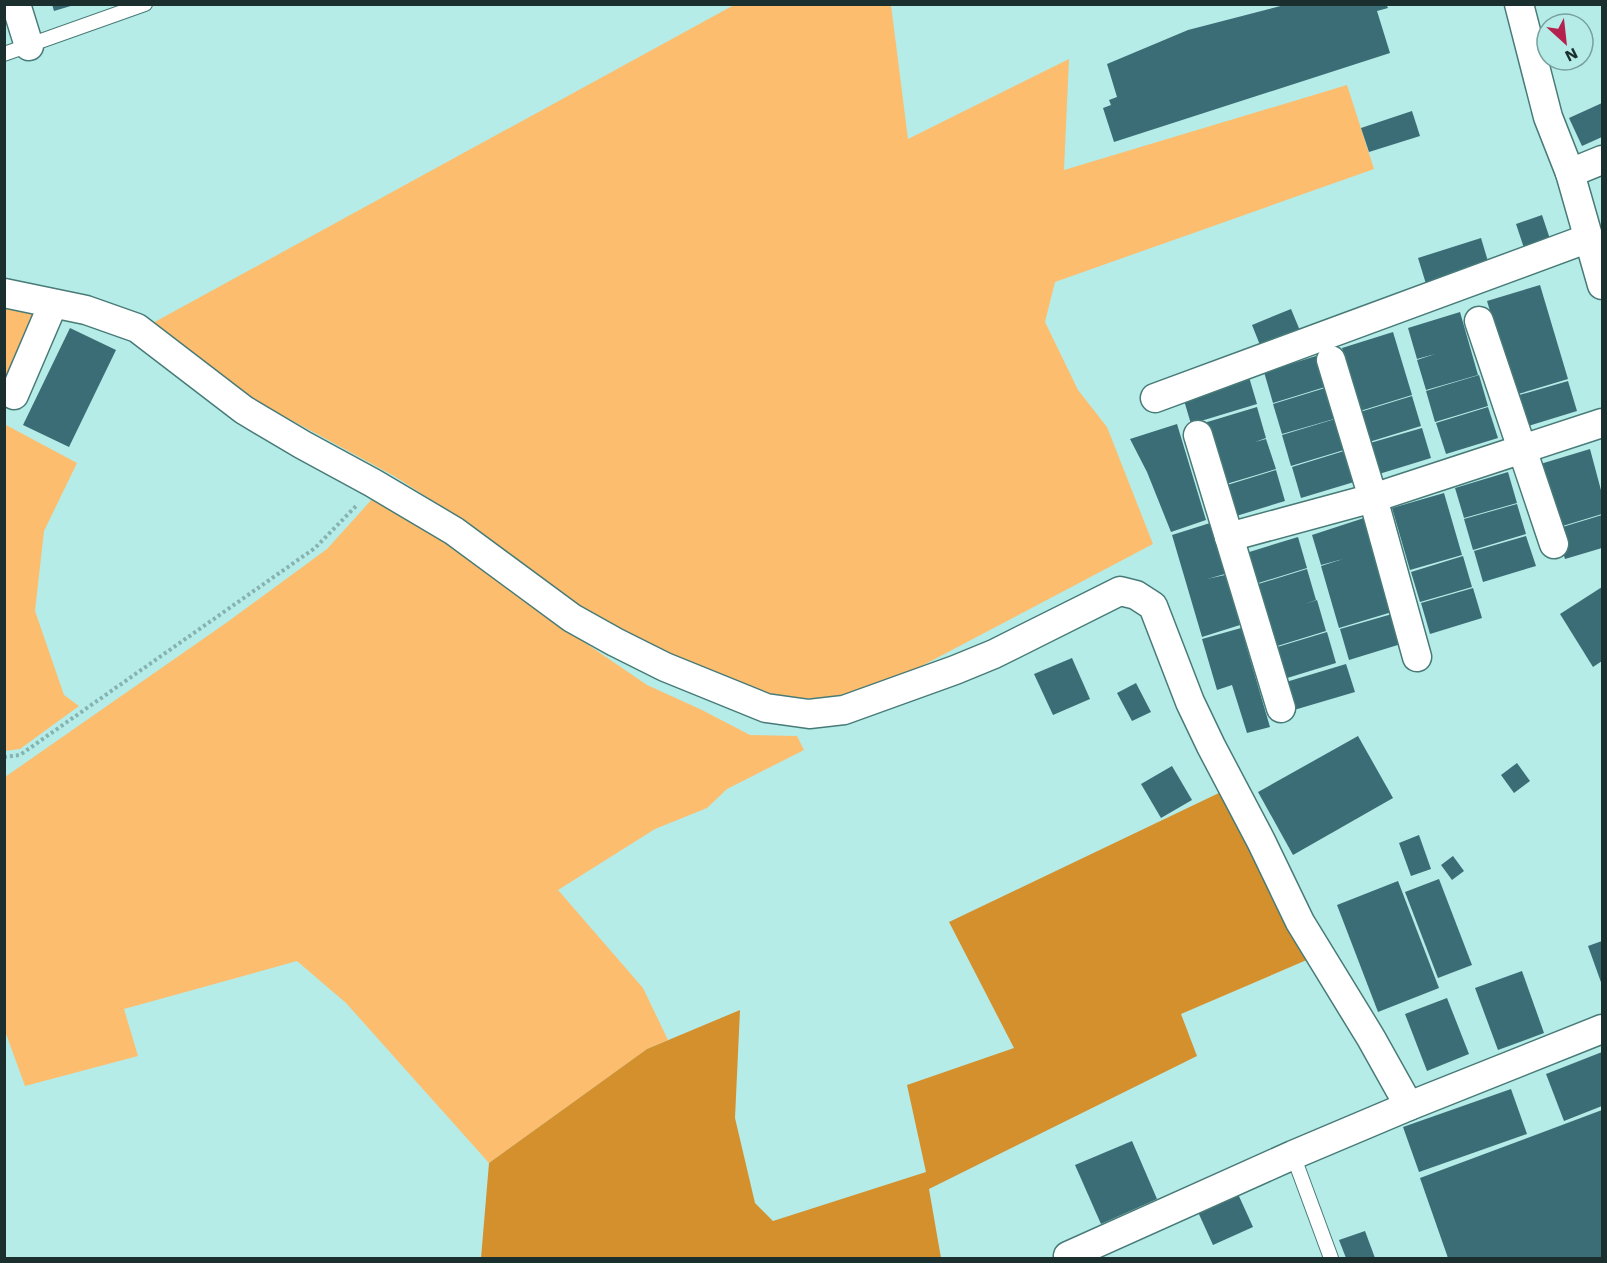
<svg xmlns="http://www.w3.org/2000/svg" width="1607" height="1263" viewBox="0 0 1607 1263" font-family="'Work Sans',sans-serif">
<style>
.green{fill:#fcbd6e}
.forest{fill:#d5902e}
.building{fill:#3b6d76}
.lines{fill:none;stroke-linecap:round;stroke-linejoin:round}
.service-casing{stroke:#487b78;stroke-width:16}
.minor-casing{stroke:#487b78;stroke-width:31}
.path{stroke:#86b2af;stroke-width:4;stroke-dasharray:3 3;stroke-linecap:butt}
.service{stroke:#fff;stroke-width:14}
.minor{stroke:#fff;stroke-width:28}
</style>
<rect width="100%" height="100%" fill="#b5ece8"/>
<!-- green -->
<g class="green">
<polygon points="734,5 891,5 908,139 1069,59 1064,170 1347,85 1374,169 1055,282 1045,322 1078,390 1107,427 1153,544 912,671 865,690 840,696 815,698 789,698 729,686 569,607 472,526 394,476 249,397 151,324"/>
<polygon points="5,303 35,309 32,329 5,381"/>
<polygon points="5,417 6,425 77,463 44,531 35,611 64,695 79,706 20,749 5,751"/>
<polygon points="374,497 419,518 562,627 647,685 702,710 750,735 797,736 804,750 727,789 707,808 655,829 558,890 643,988 668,1040 647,1049 489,1163 346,1003 297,961 124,1009 138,1056 25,1086 5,1031 5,777 226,623 327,549"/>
</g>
<!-- forest -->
<polygon class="forest" points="1221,792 1309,959 1181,1014 1197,1056 929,1189 941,1258 481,1258 489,1163 647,1049 740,1010 735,1118 755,1203 773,1221 926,1172 907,1085 1014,1048 949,922"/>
<!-- building -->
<g class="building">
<polygon points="52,4 74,4 74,5 54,11"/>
<polygon points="1288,4 1386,4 1388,8 1377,11 1390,53 1114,142 1103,108 1111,105 1109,100 1117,97 1107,64 1188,30"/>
<polygon points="1602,103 1602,137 1582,146 1569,118"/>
<polygon points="1412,111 1420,136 1369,152 1361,128"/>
<polygon points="1542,215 1551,242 1525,251 1516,224"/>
<polygon points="1481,238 1490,268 1427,287 1418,258"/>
<polygon points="1540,285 1568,379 1515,395 1487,301"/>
<polygon points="1291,309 1301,333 1262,350 1252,325"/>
<polygon points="1460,312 1478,375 1426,390 1417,360 1435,354 1417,359 1408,328"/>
<polygon points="70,328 116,350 69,447 23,425"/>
<polygon points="1393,332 1412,395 1360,411 1342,348"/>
<polygon points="1316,356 1325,387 1273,403 1264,372"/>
<polygon points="1479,375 1488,406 1435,422 1426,391"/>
<polygon points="1249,377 1257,404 1191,424 1183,397"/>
<polygon points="1568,381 1577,411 1525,427 1516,396"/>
<polygon points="1325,388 1334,419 1282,434 1273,404"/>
<polygon points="1412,396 1421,426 1369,442 1360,412"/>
<polygon points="1257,407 1266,438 1255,442 1266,439 1276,469 1223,485 1204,423"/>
<polygon points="1488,407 1498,438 1446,454 1436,423"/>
<polygon points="1335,419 1344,450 1291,466 1282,435"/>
<polygon points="1177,424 1206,520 1171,532 1147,472 1130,439"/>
<polygon points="1422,428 1431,458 1379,474 1370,443"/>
<polygon points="1590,449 1602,494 1602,514 1556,528 1537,465"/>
<polygon points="1344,451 1354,482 1301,498 1292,467"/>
<polygon points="1276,470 1285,501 1233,517 1224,486"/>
<polygon points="1508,472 1517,503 1464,518 1455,488"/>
<polygon points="1444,493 1462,555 1410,570 1392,508"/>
<polygon points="1517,504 1526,534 1473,550 1464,519"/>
<polygon points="1602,515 1602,548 1565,559 1556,529"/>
<polygon points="1364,518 1392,612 1339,628 1321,566 1343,559 1321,565 1312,535"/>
<polygon points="1210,523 1225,574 1207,579 1225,575 1240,625 1202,637 1172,535"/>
<polygon points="1526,536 1536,566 1483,582 1474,551"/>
<polygon points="1298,537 1307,568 1255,584 1246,553"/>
<polygon points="1463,556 1472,587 1420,602 1411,572"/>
<polygon points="1307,569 1316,600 1305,604 1317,600 1326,631 1274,647 1255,585"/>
<polygon points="1602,587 1602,661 1593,667 1560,614"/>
<polygon points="1473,588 1482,618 1430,634 1421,603"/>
<polygon points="1392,614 1401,644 1349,660 1340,629"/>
<polygon points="1241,628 1270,727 1247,733 1232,685 1217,690 1202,639"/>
<polygon points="1327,632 1336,663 1284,679 1274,648"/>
<polygon points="1072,658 1090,699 1053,715 1034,674"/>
<polygon points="1346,664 1355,692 1294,710 1286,682"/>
<polygon points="1136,683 1151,712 1132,721 1117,693"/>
<polygon points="1358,736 1393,798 1293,855 1258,792"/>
<polygon points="1517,763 1530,781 1514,793 1501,775"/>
<polygon points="1172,766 1192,800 1161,818 1141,784"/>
<polygon points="1419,835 1431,869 1411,876 1399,843"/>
<polygon points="1453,856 1464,871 1452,880 1441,865"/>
<polygon points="1439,879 1472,965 1438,978 1405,892"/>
<polygon points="1398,881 1439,988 1378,1012 1337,905"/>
<polygon points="1602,941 1602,985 1588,946"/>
<polygon points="1522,971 1544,1033 1498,1050 1475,988"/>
<polygon points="1447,998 1469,1054 1427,1071 1405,1014"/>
<polygon points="1602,1052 1602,1106 1564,1121 1546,1074"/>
<polygon points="1511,1089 1527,1134 1419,1172 1403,1127"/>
<polygon points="1602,1110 1602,1258 1448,1258 1420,1178"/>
<polygon points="1132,1141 1157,1199 1101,1224 1075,1165"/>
<polygon points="1238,1194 1253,1227 1213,1245 1198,1212"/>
<polygon points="1365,1231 1375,1258 1346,1258 1339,1240"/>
</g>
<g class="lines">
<!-- service casing -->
<g class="service-casing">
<g id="service">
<polyline points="4,54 145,4"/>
<polyline points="1293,1155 1331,1258"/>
</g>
</g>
<!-- minor casing -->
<g class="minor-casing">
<g id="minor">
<polyline points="16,4 29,46"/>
<polyline points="1519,4 1548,117 1570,173 1602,285"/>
<polyline points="1570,173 1602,160"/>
<polyline points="4,293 86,310 137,328 244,410 303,445 373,483 454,531 572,618 615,642 665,667 766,708 809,714 844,710 955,670 994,654 1120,591 1136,595 1153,606 1190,702 1211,746 1261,841 1300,922 1371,1038 1409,1106"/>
<polyline points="1479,321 1554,544"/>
<polyline points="1331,360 1373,498 1417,657"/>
<polyline points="14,395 53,304"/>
<polyline points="1155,398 1589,238"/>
<polyline points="1198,435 1281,708"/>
<polyline points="1229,537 1373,498 1602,423"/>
<polyline points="1068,1256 1293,1155 1409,1106 1602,1029"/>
</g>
</g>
<!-- path -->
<polyline class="path" points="4,757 20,755 315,548 356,506"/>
<!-- service -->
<use href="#service" class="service"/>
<!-- minor -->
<use href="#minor" class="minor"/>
</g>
<!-- border -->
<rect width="1607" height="1263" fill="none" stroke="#1a2f2e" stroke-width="12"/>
<!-- north arrow -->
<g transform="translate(1565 42) rotate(153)"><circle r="28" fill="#b5ece8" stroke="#77a09e" stroke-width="1.5"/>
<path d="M0-4.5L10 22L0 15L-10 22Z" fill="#b4234d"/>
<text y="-9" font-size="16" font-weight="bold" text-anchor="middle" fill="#1a2f2e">N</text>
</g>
</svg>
